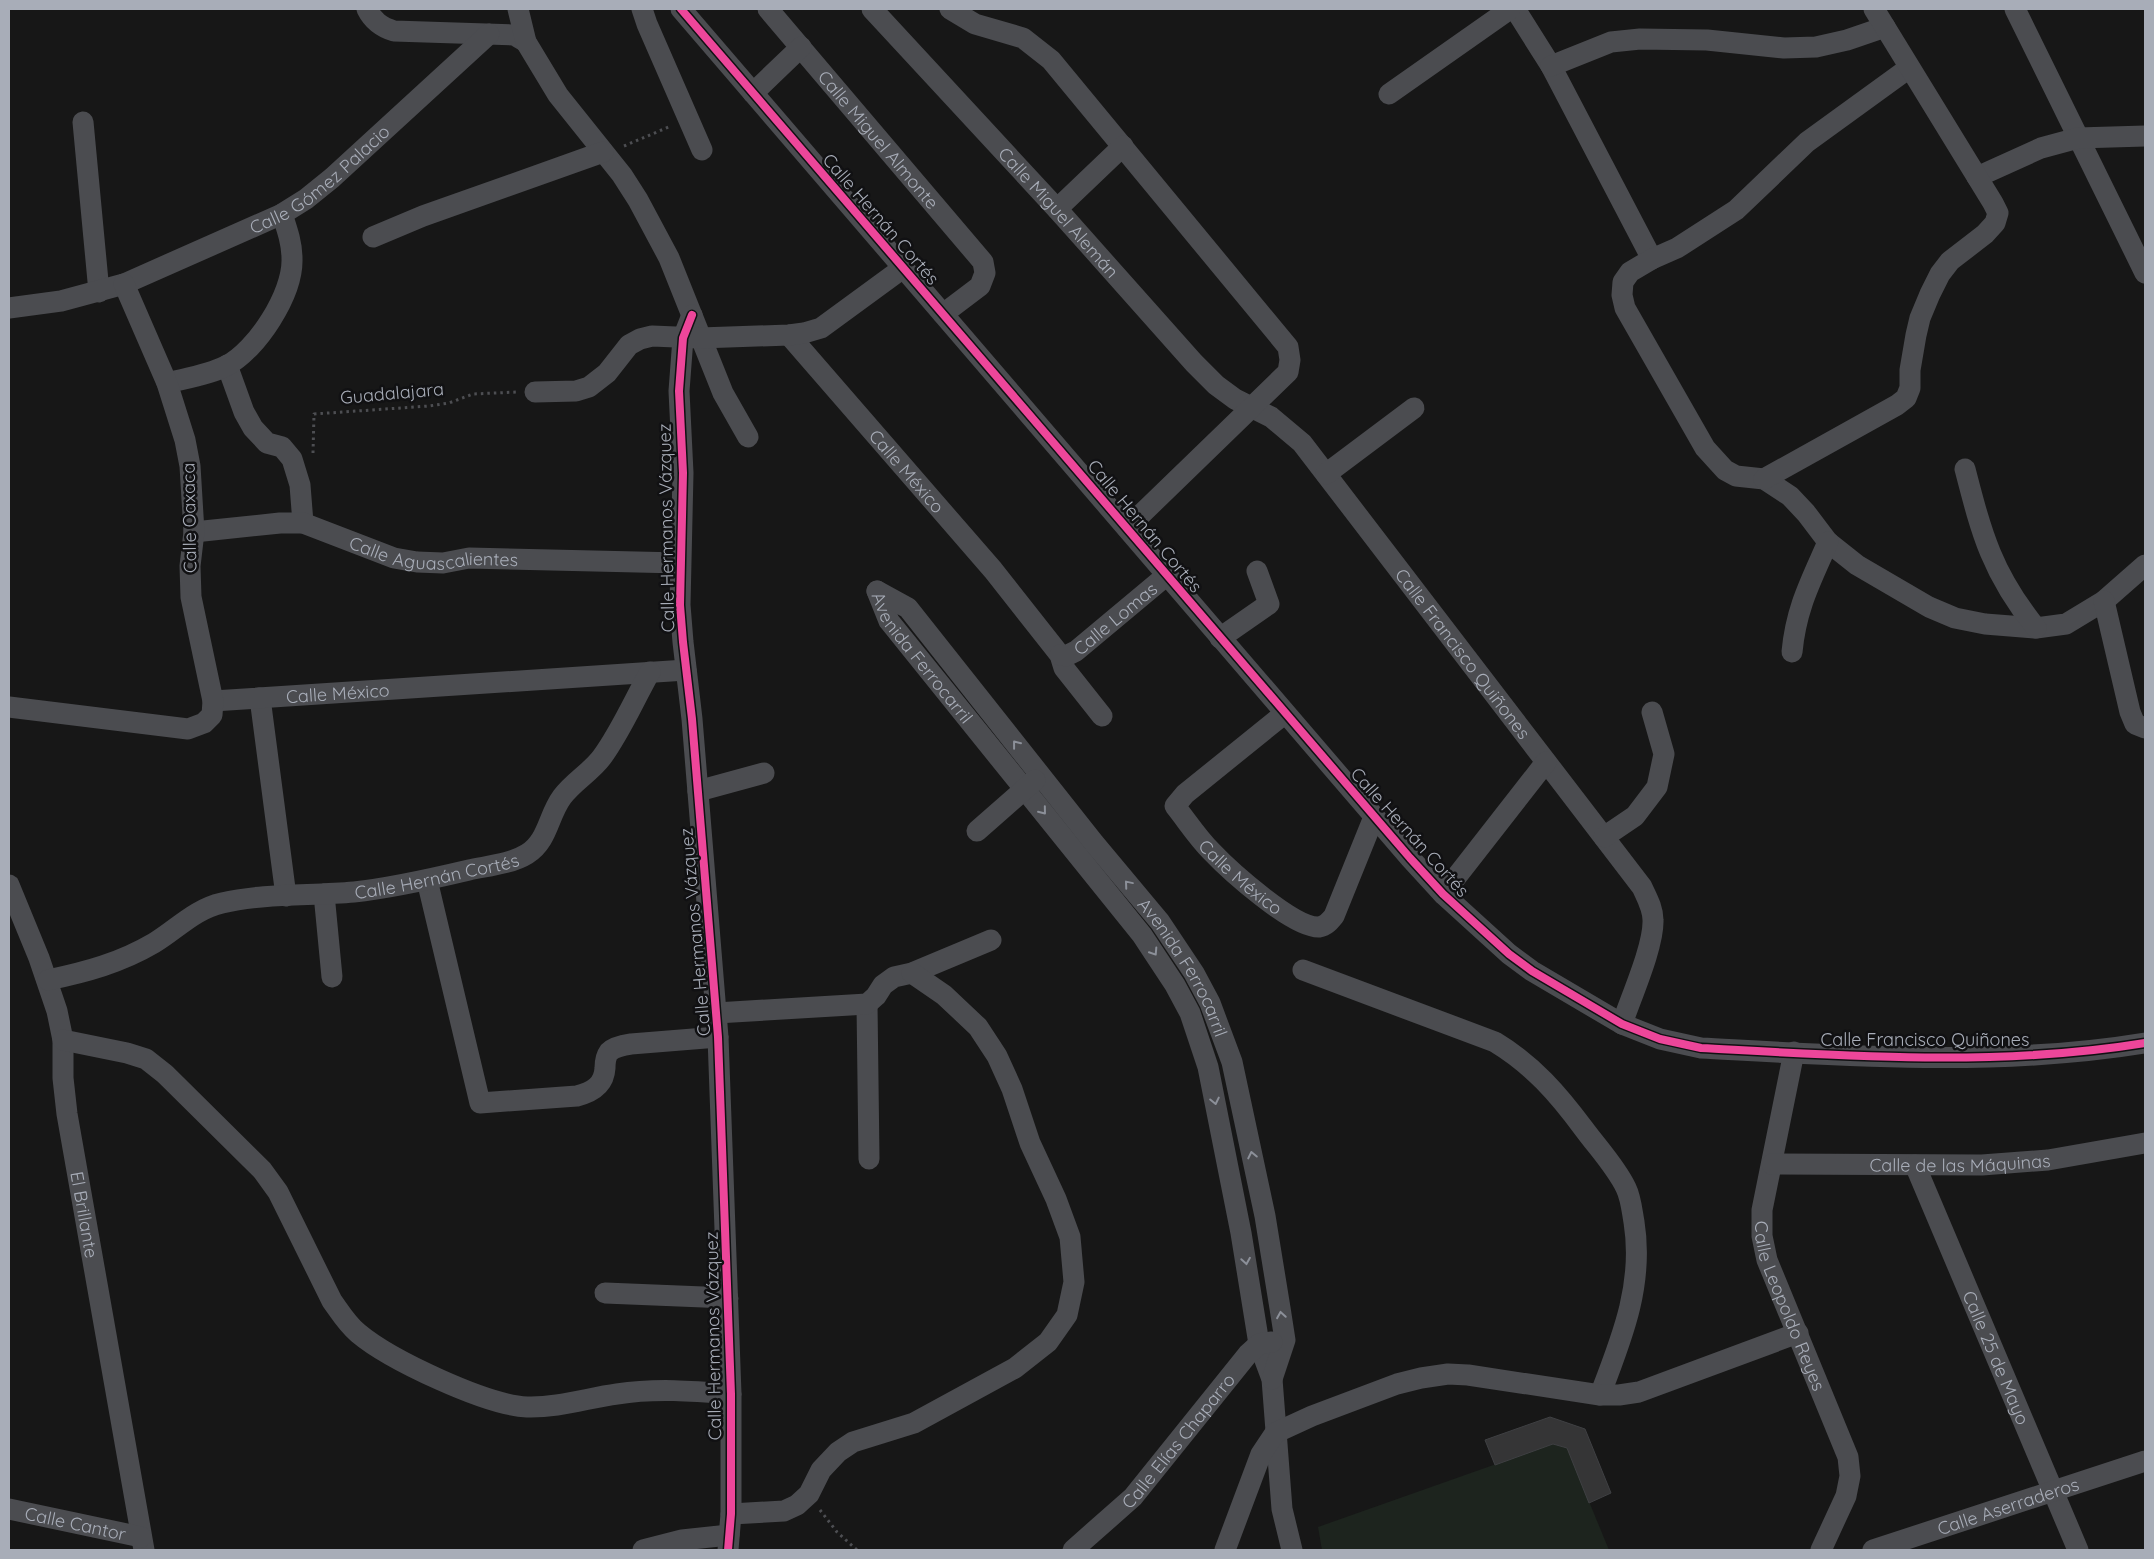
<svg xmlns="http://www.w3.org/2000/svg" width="2154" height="1559" viewBox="0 0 2154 1559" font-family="Quicksand,sans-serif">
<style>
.green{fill:#1d241e}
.building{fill:#353536;stroke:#3f4043}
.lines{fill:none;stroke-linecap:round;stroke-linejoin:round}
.path{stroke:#4d4e52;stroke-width:3;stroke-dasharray:2.5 4;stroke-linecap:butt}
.minor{stroke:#4b4c50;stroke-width:21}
.cycleway-casing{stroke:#111113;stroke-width:11}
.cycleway{stroke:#ed469a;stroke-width:8}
.oneway{stroke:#8c9099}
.labels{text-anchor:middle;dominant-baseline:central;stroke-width:5;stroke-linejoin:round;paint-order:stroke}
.street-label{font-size:18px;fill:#a8adb8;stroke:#111113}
</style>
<rect width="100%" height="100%" fill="#171717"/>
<!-- green -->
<polygon class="green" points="1553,1444 1567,1448 1609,1550 1322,1550 1318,1527"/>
<!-- building -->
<polygon class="building" points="1550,1417 1585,1429 1611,1493 1589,1503 1567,1448 1553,1444 1495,1465 1485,1440"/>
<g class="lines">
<!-- path -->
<g class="path">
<polyline points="624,146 671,126"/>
<polyline points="313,453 314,414 429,406 449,403 473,394 517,392"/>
<polyline points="820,1510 837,1532 857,1550"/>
</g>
<!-- minor -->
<g class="minor">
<path d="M367,9C373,21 381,27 394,31L514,35L526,42"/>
<polyline points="518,9 526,42 558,95 622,175 638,200 669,258 723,393 748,437"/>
<polyline points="642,9 647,24 702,150"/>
<path d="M681,9L1410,858L1443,894L1509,954L1532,971L1622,1024L1660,1039L1701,1048C1848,1056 1999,1067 2145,1043"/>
<path id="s1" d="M768,9L983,262L985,273L980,286L943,314"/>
<path id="s2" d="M872,9L1057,209L1194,363L1216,385L1235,399L1271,417L1302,443L1642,887C1647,898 1653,908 1653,920C1654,946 1631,997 1622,1024"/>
<polyline points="950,9 975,24 1023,38 1051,60 1288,347 1290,360 1288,372 1127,528"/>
<polyline points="1515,9 1551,66 1652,259"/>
<polyline points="2015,9 2145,273"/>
<polyline points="1551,66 1611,42 1640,39 1707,40 1784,48 1816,47 1847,40 1885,27"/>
<polyline points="1909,68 1807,142 1736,210 1677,248 1652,259 1630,272 1623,282 1622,295 1625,308 1705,448 1725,470 1736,476 1764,479 1790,496 1806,513 1828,542 1857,565 1929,607 1955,618 1985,624 2036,628 2066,624 2104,601 2145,565"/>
<polyline points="753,93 801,47"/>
<polyline points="1389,94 1510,9"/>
<polyline points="83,122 99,292"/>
<polyline points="1977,177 2041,148 2078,138 2145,136"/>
<polyline points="1057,209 1123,146"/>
<polyline points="373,237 423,216 603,152"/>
<path id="s3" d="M9,308L61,301L124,284L282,214L306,199L332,178L489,34"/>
<polyline points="692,315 683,338 679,391 683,473 680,605 683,642 692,719 718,1037 731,1394 731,1514 728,1550"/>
<path id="s4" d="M789,335L993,570L1060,655L1064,668L1102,716"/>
<polyline points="227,365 244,412 253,428 267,443 282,447 292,459 300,485 303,523"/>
<path d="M167,383C187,378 208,375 226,366C257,350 293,294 292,259C292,243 287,229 282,214"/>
<polyline points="535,392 576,391 589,387 607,373 629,345 640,339 652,336 700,338 789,335 804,333 821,328 903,268"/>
<path d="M1965,469C1982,535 1992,573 2036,628"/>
<polyline points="1326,474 1414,408"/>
<polyline points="1764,479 1897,405 1906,398 1910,388 1910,370 1916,335 1920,318 1930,294 1940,274 1950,261 1985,234 1995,223 1998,213 1993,203 1874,9"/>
<path id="s5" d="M194,532L280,523H303L394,558L417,562L443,563L469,558L680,563"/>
<path id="s6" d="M877,591L889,621L1142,935L1175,985L1190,1013L1208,1067L1241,1233L1259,1344L1272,1379L1282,1509L1292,1550"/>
<path id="s7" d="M877,591L908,608L1094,843L1160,922L1194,973L1210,1003L1232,1062L1265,1216L1280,1308L1285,1340L1272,1379"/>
<polyline points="2104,601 2130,712 2135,724 2145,728"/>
<polyline points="1220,638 1269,604 1257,571"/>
<path d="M1792,652C1796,608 1811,581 1828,542"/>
<path id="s8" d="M1060,655L1066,656L1076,651L1167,575"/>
<polyline points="260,698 286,896"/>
<path id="s9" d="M213,701L686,670"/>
<polyline points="9,707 188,729 204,723 212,715 213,701 191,597 190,566 194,532 190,466 185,440 167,383 124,284"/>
<path id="s10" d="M1284,714L1185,794L1175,806C1187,821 1197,837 1211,851C1229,870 1293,928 1319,927C1326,926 1330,921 1334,916L1374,817"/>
<polyline points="698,791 764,773"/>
<polyline points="977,831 1035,780"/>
<polyline points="1604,837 1635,816 1657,787 1664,754 1652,712"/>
<path d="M427,880L480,1103L577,1096C593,1092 604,1085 605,1068C605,1063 606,1056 609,1052C614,1047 624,1045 631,1044L718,1037"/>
<path id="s11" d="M9,885L39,958L57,1011L63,1040V1078L67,1114L144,1550"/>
<polyline points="324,894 332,977"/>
<polyline points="1443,894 1546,762"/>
<path d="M1303,970L1495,1042C1533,1065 1558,1094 1584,1129C1598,1148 1616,1167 1626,1188C1631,1198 1632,1211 1634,1222C1644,1284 1622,1338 1600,1395"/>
<path id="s12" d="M48,980C86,972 120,963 154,943C177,929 195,909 222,903C264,893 310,896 354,892C392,888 431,879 469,870C487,866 511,864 527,854C548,841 548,816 562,797C573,782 591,772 602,757C621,731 634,700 650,672"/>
<polyline points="867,1004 869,1159"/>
<polyline points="716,1013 867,1004 876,996 883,985 894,977 912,973 991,940"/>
<path d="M63,1040L127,1053L146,1059L165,1074L262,1170L278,1192L332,1301C340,1312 347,1324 358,1333C390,1360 486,1405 527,1407C557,1408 588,1398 617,1394C655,1388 693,1391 731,1394"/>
<path id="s13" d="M1794,1052L1762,1210V1236L1767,1260L1848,1457L1850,1476L1846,1496L1821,1550"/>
<path id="s14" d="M1772,1164L1982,1165L2048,1160L2145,1143"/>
<path id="s15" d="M1915,1165L2078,1550"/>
<polyline points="605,1293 728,1298"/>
<path id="s16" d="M9,1509L141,1537"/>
<polyline points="731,1514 784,1511 797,1505 809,1494 821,1470 838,1452 853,1442 914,1423 1015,1368 1048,1342 1067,1315 1074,1282 1070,1237 1056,1199 1030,1143 1012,1089 997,1056 978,1027 944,995 912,973"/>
<polyline points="643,1550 682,1540 729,1535"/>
<path id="s17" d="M1073,1550L1133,1497L1248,1354L1259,1344L1272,1342"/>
<polyline points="1225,1550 1261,1454 1275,1433 1312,1416 1397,1384 1421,1378 1448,1374 1468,1375 1600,1395 1619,1395 1639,1392 1798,1333"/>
<path id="s18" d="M1873,1550L2145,1461"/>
</g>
<!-- cycleway casing -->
<g class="cycleway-casing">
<g id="cycleway">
<path d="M681,9L1410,858L1443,894L1509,954L1532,971L1622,1024L1660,1039L1701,1048C1848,1056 1999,1067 2145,1043"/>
<polyline points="692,315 683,338 679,391 683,473 680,605 683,642 692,719 718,1037 731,1394 731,1514 728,1550"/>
</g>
</g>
<!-- cycleway -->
<use href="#cycleway" class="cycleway"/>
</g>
<!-- one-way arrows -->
<defs><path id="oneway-chevron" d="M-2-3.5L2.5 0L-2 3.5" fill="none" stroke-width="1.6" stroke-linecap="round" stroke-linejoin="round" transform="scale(1.25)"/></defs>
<g class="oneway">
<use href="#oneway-chevron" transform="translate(1016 744) rotate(-128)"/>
<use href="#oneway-chevron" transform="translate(1043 811) rotate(51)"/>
<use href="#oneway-chevron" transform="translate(1128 884) rotate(-130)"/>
<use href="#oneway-chevron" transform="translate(1154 952) rotate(57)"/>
<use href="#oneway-chevron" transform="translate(1215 1101) rotate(78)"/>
<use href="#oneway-chevron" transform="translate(1252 1155) rotate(-102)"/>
<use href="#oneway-chevron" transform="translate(1246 1261) rotate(81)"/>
<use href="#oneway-chevron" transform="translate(1281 1315) rotate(-99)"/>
</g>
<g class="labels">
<!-- street labels -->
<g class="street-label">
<text stroke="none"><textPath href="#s1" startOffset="171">Calle Miguel Almonte</textPath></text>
<text stroke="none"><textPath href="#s3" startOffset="341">Calle Gómez Palacio</textPath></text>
<text stroke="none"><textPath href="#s2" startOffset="276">Calle Miguel Alemán</textPath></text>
<text transform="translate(881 219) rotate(49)">Calle Hernán Cortés</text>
<text transform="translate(392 393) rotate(-5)">Guadalajara</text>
<text stroke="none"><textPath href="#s4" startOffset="180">Calle México</textPath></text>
<text transform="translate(189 518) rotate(-91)">Calle Oaxaca</text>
<text transform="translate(1145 526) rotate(50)">Calle Hernán Cortés</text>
<text transform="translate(666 528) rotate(-91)">Calle Hermanos Vázquez</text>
<text stroke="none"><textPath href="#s5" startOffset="246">Calle Aguascalientes</textPath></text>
<text stroke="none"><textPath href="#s8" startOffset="68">Calle Lomas</textPath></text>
<text stroke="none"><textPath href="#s2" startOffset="879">Calle Francisco Quiñones</textPath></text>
<text stroke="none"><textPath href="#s6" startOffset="81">Avenida Ferrocarril</textPath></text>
<text stroke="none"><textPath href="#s9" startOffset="125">Calle México</textPath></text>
<text transform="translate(1410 832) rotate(48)">Calle Hernán Cortés</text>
<text stroke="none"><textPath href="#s12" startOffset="409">Calle Hernán Cortés</textPath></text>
<text stroke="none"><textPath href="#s10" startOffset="240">Calle México</textPath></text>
<text transform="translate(695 932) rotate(-95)">Calle Hermanos Vázquez</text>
<text stroke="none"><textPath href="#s7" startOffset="489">Avenida Ferrocarril</textPath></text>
<text x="1925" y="1039">Calle Francisco Quiñones</text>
<text stroke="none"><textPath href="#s14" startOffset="188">Calle de las Máquinas</textPath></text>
<text stroke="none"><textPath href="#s11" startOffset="341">El Brillante</textPath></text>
<text stroke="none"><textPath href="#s13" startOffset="262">Calle Leopoldo Reyes</textPath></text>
<text transform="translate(713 1336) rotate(-91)">Calle Hermanos Vázquez</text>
<text stroke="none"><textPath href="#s15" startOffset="209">Calle 25 de Mayo</textPath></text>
<text stroke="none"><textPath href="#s17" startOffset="152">Calle Elías Chaparro</textPath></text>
<text stroke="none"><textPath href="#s18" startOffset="142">Calle Aserraderos</textPath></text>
<text stroke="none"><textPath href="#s16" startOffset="68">Calle Cantor</textPath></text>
</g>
</g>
<!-- border -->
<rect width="2154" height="1559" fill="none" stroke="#a8adb8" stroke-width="20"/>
</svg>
